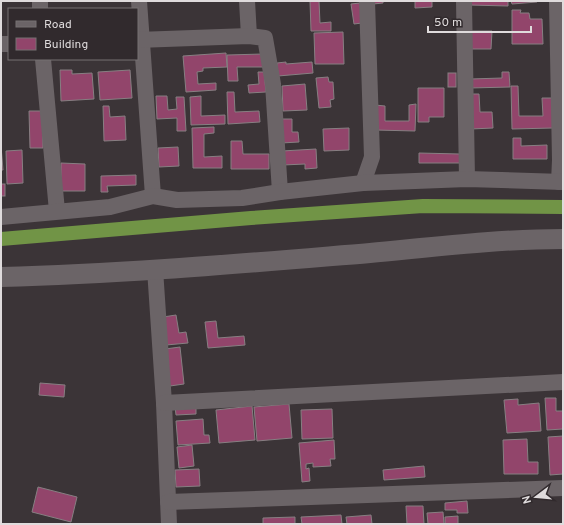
<svg xmlns="http://www.w3.org/2000/svg" width="564" height="525" viewBox="0 0 564 525" font-family="Overpass,sans-serif">
<style>
.lines{fill:none;stroke-linecap:round;stroke-linejoin:round}
.canal{stroke:#719446;stroke-width:14}
.building{fill:#92456b;stroke:#877f82}
.minor{stroke:#6b6467;stroke-width:16}
.tertiary{stroke:#6b6467;stroke-width:20}
</style>
<rect width="100%" height="100%" fill="#3b3437"/>
<g class="lines">
<!-- canal -->
<polyline class="canal" points="1,239 251,218 423,206 563,207"/>
</g>
<!-- building -->
<g class="building">
<polygon points="310,1 319,1 320,23 331,22 331,31 311,31"/>
<polygon points="373,1 383,1 383,3 373,4"/>
<polygon points="415,1 432,1 432,7 415,8"/>
<polygon points="469,1 508,1 508,6 469,5"/>
<polygon points="511,1 537,1 537,2 512,4"/>
<polygon points="360,3 362,23 354,24 351,4"/>
<polygon points="512,10 521,10 520,13 529,13 530,19 542,19 543,44 512,44"/>
<polygon points="467,31 492,31 491,49 467,49"/>
<polygon points="343,32 344,64 315,64 314,33"/>
<polygon points="226,53 227,67 203,68 203,71 197,72 198,84 216,83 216,90 186,92 183,56"/>
<polygon points="263,54 263,67 237,67 238,81 228,81 227,55"/>
<polygon points="286,62 286,64 312,62 313,73 278,76 277,63"/>
<polygon points="60,70 72,70 72,74 92,73 94,99 61,101"/>
<polygon points="130,70 132,98 100,100 98,72"/>
<polygon points="258,72 264,72 266,92 249,93 248,85 259,84"/>
<polygon points="502,72 509,72 510,87 470,88 470,79 502,78"/>
<rect x="448" y="73" width="8" height="14"/>
<polygon points="328,77 329,82 333,82 334,99 330,100 331,107 319,108 316,78"/>
<polygon points="305,84 307,110 283,111 282,86"/>
<polygon points="511,86 518,86 519,116 543,116 542,98 552,98 553,128 512,129"/>
<polygon points="418,88 444,88 444,117 429,117 429,122 418,122"/>
<polygon points="227,92 234,92 235,112 259,111 260,122 228,124"/>
<polygon points="470,94 479,94 480,112 492,112 493,128 471,129"/>
<polygon points="156,96 167,96 168,110 177,109 176,97 184,97 186,131 177,131 177,118 157,119"/>
<polygon points="201,96 201,116 225,115 225,124 191,125 190,97"/>
<polygon points="416,104 415,131 375,130 375,105 385,106 385,121 409,121 409,105"/>
<polygon points="103,106 109,106 110,117 125,116 126,140 104,141"/>
<polygon points="29,111 42,111 43,148 30,148"/>
<polygon points="280,119 292,119 292,132 298,132 299,142 281,143"/>
<polygon points="214,127 214,133 204,134 204,157 222,156 222,168 193,168 192,128"/>
<polygon points="349,128 349,150 324,151 323,129"/>
<polygon points="513,138 521,138 521,146 547,145 547,159 513,159"/>
<polygon points="231,141 242,141 243,154 269,154 269,169 231,169"/>
<polygon points="1,146 3,170 1,170"/>
<polygon points="178,147 179,166 159,167 158,148"/>
<polygon points="316,149 317,168 305,169 305,164 283,165 282,151"/>
<polygon points="22,150 23,183 7,184 6,151"/>
<polygon points="419,153 460,154 460,163 419,163"/>
<polygon points="61,163 85,164 85,191 61,191"/>
<polygon points="136,175 136,185 107,186 108,192 101,192 101,176"/>
<rect x="1" y="184" width="4" height="12"/>
<polygon points="176,315 179,333 186,332 188,343 166,345 163,317"/>
<polygon points="216,321 218,338 244,336 245,345 208,348 205,322"/>
<polygon points="180,347 184,384 170,386 165,349"/>
<polygon points="40,383 65,385 64,397 39,395"/>
<polygon points="545,398 556,398 556,411 563,411 563,429 547,430"/>
<polygon points="518,399 518,405 539,403 541,431 507,433 504,400"/>
<polygon points="289,404 292,438 257,441 254,407"/>
<polygon points="175,406 196,406 196,414 176,415"/>
<polygon points="252,406 255,440 219,443 216,410"/>
<polygon points="332,409 333,438 302,439 301,410"/>
<polygon points="203,419 204,435 209,435 210,443 178,445 176,421"/>
<polygon points="563,436 563,474 550,475 548,437"/>
<polygon points="527,439 528,462 538,462 538,474 504,474 503,440"/>
<polygon points="334,440 335,459 330,459 331,466 313,467 313,463 306,464 306,469 309,468 310,481 302,482 299,443"/>
<polygon points="192,445 194,466 179,468 177,447"/>
<polygon points="424,466 425,477 384,480 383,470"/>
<polygon points="199,469 200,486 176,487 175,470"/>
<polygon points="38,487 77,497 71,522 32,512"/>
<polygon points="467,501 468,513 457,513 457,510 445,510 445,503"/>
<polygon points="406,506 423,506 424,524 407,524"/>
<polygon points="443,512 444,524 428,524 427,513"/>
<polygon points="341,515 342,524 302,524 301,517"/>
<polygon points="371,515 372,524 347,524 346,517"/>
<polygon points="458,516 458,524 445,524 445,517"/>
<polygon points="295,517 295,524 263,524 263,518"/>
</g>
<g class="lines">
<!-- minor -->
<g class="minor">
<polyline points="40,1 40,9"/>
<polyline points="139,1 153,196"/>
<polyline points="247,1 249,36"/>
<polyline points="464,1 467,179"/>
<polyline points="557,1 560,160 559,182"/>
<polyline points="137,40 249,36 265,38 273,84 280,192"/>
<polyline points="1,44 9,44"/>
<polyline points="43,59 57,211"/>
<polyline points="363,183 372,157 367,1"/>
<polyline points="1,217 110,207 153,196 177,200 242,198 280,192 363,183 467,179 563,182"/>
<polyline points="155,269 164,403 169,524"/>
<polyline points="164,403 563,382"/>
<polyline points="168,502 563,488"/>
</g>
<!-- tertiary -->
<path class="tertiary" d="M1,277C124,274 247,263 370,253C434,247 498,239 563,239"/>
</g>
<!-- border -->
<rect width="564" height="525" fill="none" stroke="#dfdbdc" stroke-width="4"/>
<!-- legend -->
<rect x="8" y="8" width="130" height="52" fill="#312a2d" stroke="#777173"/>
<rect x="16" y="21" width="20" height="6" fill="#6b6467" stroke="#777173"/>
<text x="44" y="28" font-size="12" fill="#dfdbdc">Road</text>
<rect x="16" y="38" width="20" height="12" fill="#92456b" stroke="#777173"/>
<text x="44" y="48" font-size="12" fill="#dfdbdc">Building</text>
<!-- north arrow -->
<g transform="translate(536 497) rotate(254)" stroke="#312a2d" stroke-width="3" paint-order="stroke">
<path d="M0-3L7 15L0 10L-7 15Z" fill="#dfdbdc"/>
<text y="-6" font-size="11" font-weight="bold" text-anchor="middle" fill="#dfdbdc">N</text>
</g>
<!-- scale -->
<path d="M428 26v6h103v-6" fill="none" stroke="#dfdbdc" stroke-width="2"/>
<text x="434" y="26" font-size="12" fill="#dfdbdc" stroke="#312a2d" stroke-width="3" paint-order="stroke">50 m</text>
</svg>
